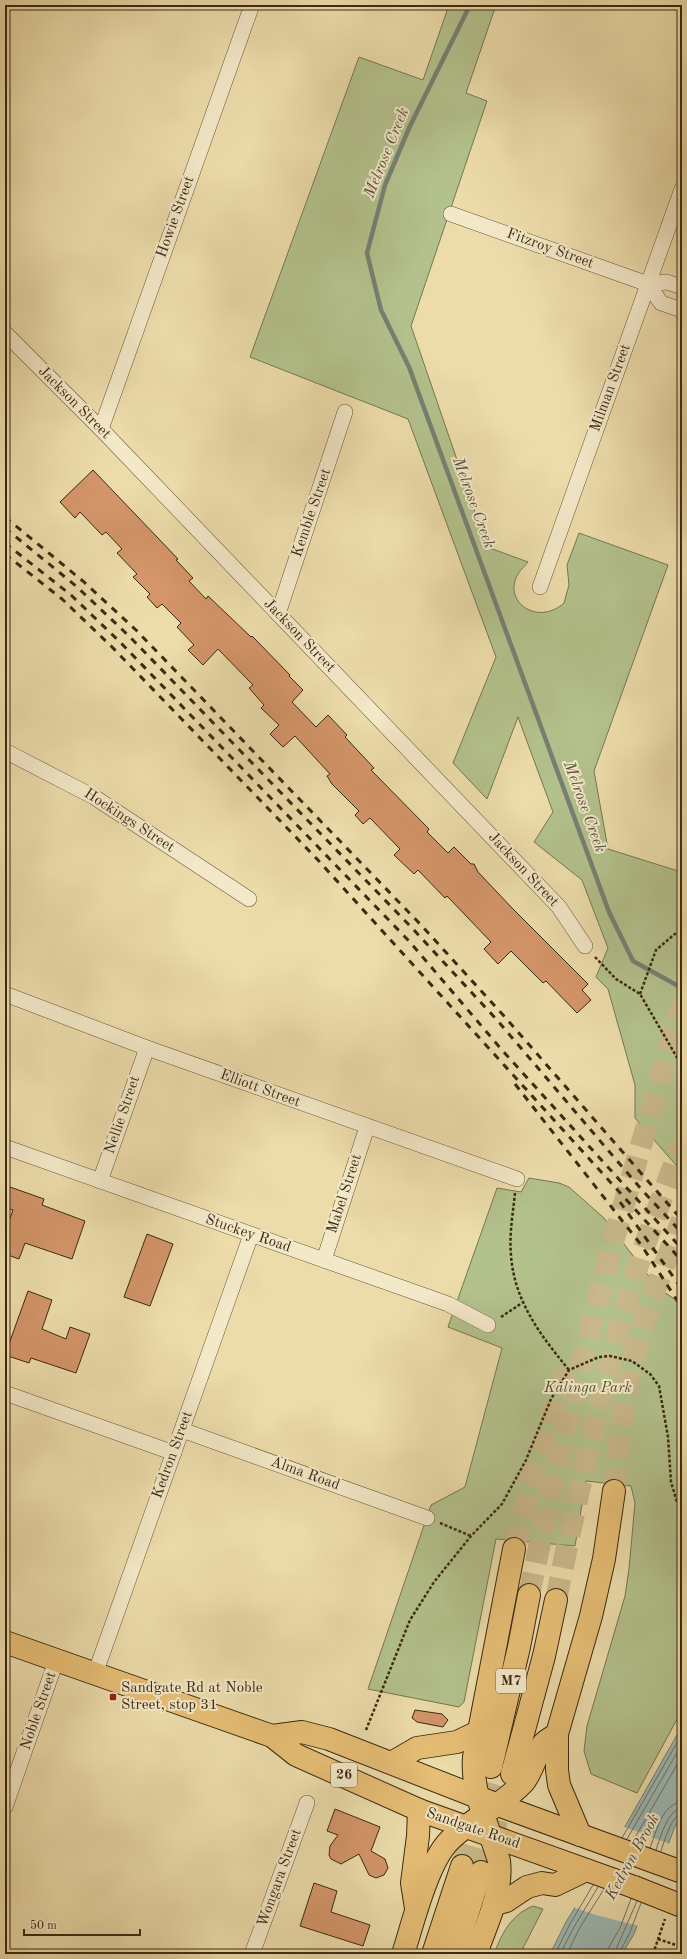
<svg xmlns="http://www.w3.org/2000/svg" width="687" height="1959" viewBox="0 0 687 1959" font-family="'Old Standard TT',serif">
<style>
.green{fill:#b3c18c;stroke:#77764e}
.water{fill:#9db9b4;stroke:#768073}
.pier{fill:#ecdcaa}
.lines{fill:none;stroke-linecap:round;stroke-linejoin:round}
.shore{stroke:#6c7262;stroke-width:1}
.stream{stroke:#768073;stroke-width:4.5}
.building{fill:#d39569;stroke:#3b2a11}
.highway-tunnel{stroke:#c9b88b;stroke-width:22;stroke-dasharray:22 11;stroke-linecap:butt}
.minor-casing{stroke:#675637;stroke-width:16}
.highway-casing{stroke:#3b2a11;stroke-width:24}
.path{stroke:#3b2a11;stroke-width:2.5;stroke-dasharray:3 2;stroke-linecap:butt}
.minor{stroke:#f3e8c8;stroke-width:15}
.highway{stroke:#e6be75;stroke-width:22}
.rail{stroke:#3b2a11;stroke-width:3;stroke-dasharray:7 7;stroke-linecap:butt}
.highway-bridge-casing{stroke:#3b2a11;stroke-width:24;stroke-linecap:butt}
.highway-bridge{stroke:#e6be75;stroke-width:22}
.poi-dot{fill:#8f2418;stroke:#f3e8c8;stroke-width:1.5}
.labels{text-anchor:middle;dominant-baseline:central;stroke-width:4;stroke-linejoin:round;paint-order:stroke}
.shield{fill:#f3e8c8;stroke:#726348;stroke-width:1}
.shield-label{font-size:14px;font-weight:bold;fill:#3b2a11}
.street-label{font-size:15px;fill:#3b2a11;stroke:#f3e8c8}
.park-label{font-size:15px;font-style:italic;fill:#595030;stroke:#f3e8c8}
.poi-label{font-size:15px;fill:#3b2a11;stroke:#f3e8c8;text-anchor:start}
.water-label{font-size:16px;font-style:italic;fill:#544e3a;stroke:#f3e8c8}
</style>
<rect width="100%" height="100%" fill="#ecdcaa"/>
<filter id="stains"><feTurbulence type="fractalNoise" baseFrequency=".005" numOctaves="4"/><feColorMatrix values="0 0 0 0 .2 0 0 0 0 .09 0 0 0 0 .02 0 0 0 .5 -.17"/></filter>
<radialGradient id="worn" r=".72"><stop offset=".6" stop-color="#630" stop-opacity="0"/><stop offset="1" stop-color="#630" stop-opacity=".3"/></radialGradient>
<!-- green -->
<g class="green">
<path d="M449,5H496L466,93L487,101L411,326L487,547L528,562C525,566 521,569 518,574C502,601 537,627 564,603L569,585L567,565L579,533L668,565L594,771L608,849L675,870L682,874V1172L635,1118V1085L608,989L596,977L608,948L582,880L534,842L553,812L518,717L487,799L453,763L496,657L408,419L250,357L359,57L423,80Z"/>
<polygon points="529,1178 559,1183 569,1187 604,1218 658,1288 682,1304 682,1710 637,1793 591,1774 584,1751 587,1726 625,1596 629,1569 635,1503 631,1486 586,1481 575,1546 496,1539 464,1702 459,1707 368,1689 431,1505 465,1487 502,1348 448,1327 497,1188 521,1192"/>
<path d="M533,1906L543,1909L520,1954H494C502,1933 511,1915 533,1906Z"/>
</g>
<!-- water -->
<polygon class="water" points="682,1726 682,1814 674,1829 634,1934 622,1954 550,1954 566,1922 627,1823"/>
<!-- pier -->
<polygon class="pier" points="622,1826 670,1844 639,1926 596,1915 573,1907"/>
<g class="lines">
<!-- shore -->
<g class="shore">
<polyline points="622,1838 682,1734"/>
<polyline points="627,1839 682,1744"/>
<polyline points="633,1841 682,1756"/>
<path d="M650,1848C656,1833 662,1803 682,1802"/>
<path d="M656,1850C660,1838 668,1809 682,1808"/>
<path d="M661,1851C664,1842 672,1814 682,1813"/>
<polyline points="555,1954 570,1924 593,1885"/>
<polyline points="560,1954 574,1927 598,1887"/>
<polyline points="567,1954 579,1929 604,1889"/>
<polyline points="608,1954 609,1947 620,1928 631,1899"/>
<polyline points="614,1954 637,1901"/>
<polyline points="619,1954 630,1932 641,1903"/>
</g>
<!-- stream -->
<polyline class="stream" points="470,5 410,126 385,185 367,253 381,310 409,367 609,912 633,961 682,988"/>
</g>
<!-- building -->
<g class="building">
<polygon points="93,470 178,559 176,560 193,578 189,581 206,599 208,596 251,637 252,636 290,675 289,676 303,690 292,702 316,727 328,715 347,735 345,737 374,768 371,770 429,829 427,832 448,853 454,847 471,864 474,864 478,872 513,909 588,984 582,990 591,1000 577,1013 546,981 543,983 511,951 498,964 484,949 491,942 447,896 445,898 418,870 414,874 394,855 400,849 370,818 363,824 355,815 359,811 332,784 327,776 330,774 295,736 283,747 270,734 279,725 261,708 264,705 249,688 253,685 218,649 203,665 188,650 194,645 177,627 181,623 162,604 157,608 147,597 150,594 133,577 137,574 117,553 122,549 106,532 102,535 80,512 75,518 60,502"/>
<polygon points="10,1187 44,1199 42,1205 85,1221 72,1259 25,1243 19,1259 5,1254 5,1232 13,1210 5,1208 5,1202"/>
<polygon points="147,1234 173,1244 150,1306 124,1297"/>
<polygon points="28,1291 52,1300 42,1329 66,1339 70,1327 90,1334 76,1373 31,1358 29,1363 5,1355"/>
<polygon points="415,1710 442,1714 448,1720 443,1727 417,1722 412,1718"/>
<polygon points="335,1809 380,1827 371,1851 385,1859 388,1868 384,1875 376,1878 369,1875 359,1854 341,1864 331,1859 329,1855 330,1846 338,1835 327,1831"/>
<polygon points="314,1883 337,1891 331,1912 370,1925 363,1946 300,1926"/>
</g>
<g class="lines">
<!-- highway-tunnel -->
<g class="highway-tunnel">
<path d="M614,1491C619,1443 623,1393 637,1346C649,1303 666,1261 682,1220"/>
<polyline points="514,1549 528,1490 566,1370"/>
<polyline points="529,1595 558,1458 611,1249 682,1004"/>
<path d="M556,1600C577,1496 600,1393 630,1291C645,1240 665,1191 682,1142"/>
<polyline points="462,1866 491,1767"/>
<polyline points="481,1872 507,1788"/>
</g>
<!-- minor casing -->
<g class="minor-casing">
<g id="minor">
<polyline points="451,214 648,284 667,282 682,287"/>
<polyline points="648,284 661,303 682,310"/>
<polyline points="5,333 101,429 559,907 585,946"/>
<polyline points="101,429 252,5"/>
<polyline points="540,587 682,189"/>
<polyline points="278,614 345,412"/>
<polyline points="5,751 94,797 249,899"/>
<polyline points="5,994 147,1048 517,1179"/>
<polyline points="5,1147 448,1304 488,1325"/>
<polyline points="100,1181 147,1048"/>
<polyline points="324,1260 367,1127"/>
<polyline points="5,1393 174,1453"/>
<polyline points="182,1430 427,1518"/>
<polyline points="95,1674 251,1235"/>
<polyline points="5,1807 56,1661"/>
<polyline points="252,1954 307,1803"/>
</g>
</g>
<!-- highway casing -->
<g class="highway-casing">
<g id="highway">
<polyline points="5,1642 272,1736 296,1755 419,1810 634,1887"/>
<polyline points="272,1736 302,1732 329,1739 498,1805 682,1872"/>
<polyline points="393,1762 417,1748 457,1742 478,1732"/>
<polyline points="491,1767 519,1647 529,1595"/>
<polyline points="512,1774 544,1656 556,1600"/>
<polyline points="580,1835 559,1785 557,1770 557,1734 591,1616 604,1559 614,1491"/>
<polyline points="494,1904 506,1901 527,1887 542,1883 555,1885 586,1870"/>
<polyline points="416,1908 412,1883 418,1836 419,1810"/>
<path d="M403,1954C413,1923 427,1864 449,1841C471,1819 501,1806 523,1783C533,1772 538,1748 544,1743C548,1739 553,1737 557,1734"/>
<polyline points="433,1954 462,1866"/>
<polyline points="454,1954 481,1872"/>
<path d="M476,1954C486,1924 503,1893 499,1861C489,1827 471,1793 474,1757L514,1549"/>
</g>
</g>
<!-- path -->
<g class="path">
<polyline points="595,957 616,979 640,994 682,1066"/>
<polyline points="640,994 656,950 682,928"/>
<path d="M515,1193C513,1213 509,1234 511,1255C514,1301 541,1336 569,1370"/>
<polyline points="501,1317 522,1303"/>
<polyline points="440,1523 471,1536"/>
<polyline points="366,1730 410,1620 434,1582 471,1536 502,1504 526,1460 551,1399 569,1370 599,1357 610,1356 632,1361 650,1374 659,1386 668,1437 671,1482 677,1502 682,1507"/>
<polyline points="658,1939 682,1947"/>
<polyline points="653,1954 665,1919"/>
</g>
<!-- minor -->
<use href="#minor" class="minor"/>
<!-- highway -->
<use href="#highway" class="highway"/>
<!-- rail -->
<g class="rail">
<polyline points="5,517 84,582 136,630 422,926 504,1016 682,1220"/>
<polyline points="5,528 76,586 129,636 413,929 497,1020 642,1190 682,1233"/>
<polyline points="5,543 71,595 120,642 409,941 502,1050 682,1249"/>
<polyline points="5,554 62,599 112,647 317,859 682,1261"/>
<polyline points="515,1084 642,1246 682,1308"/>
<polyline points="620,1202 682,1289"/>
<polyline points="678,1954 682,1944"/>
</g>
<!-- highway-bridge casing -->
<g class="highway-bridge-casing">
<polyline id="highway-bridge" points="634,1887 682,1906"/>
</g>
<!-- highway-bridge -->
<use href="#highway-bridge" class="highway-bridge"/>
</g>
<!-- markers -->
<rect class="poi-dot" x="109" y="1693" width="8" height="8" rx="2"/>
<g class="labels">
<!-- shield labels -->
<g class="shield">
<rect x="496" y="1669" width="30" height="24" rx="3"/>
<rect x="331" y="1763" width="26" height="24" rx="3"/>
</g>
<g class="shield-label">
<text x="511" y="1681">M7</text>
<text x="344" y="1775">26</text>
</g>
<!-- street labels -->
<g class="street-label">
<text transform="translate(176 217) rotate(-70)">Howie Street</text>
<text transform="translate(550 249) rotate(20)">Fitzroy Street</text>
<text transform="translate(611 388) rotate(-70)">Milman Street</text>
<text transform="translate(74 403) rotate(45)">Jackson Street</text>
<text transform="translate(312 513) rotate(-71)">Kemble Street</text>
<text transform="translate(299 636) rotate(46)">Jackson Street</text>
<text transform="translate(129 821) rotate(33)">Hockings Street</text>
<text transform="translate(523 870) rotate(47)">Jackson Street</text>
<text transform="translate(260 1089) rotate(20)">Elliott Street</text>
<text transform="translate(123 1115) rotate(-71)">Nellie Street</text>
<text transform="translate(345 1194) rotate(-72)">Mabel Street</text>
<text transform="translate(248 1234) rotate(19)">Stuckey Road</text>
<text transform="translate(173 1455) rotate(-70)">Kedron Street</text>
<text transform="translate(305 1474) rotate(20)">Alma Road</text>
<text transform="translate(39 1711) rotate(-71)">Noble Street</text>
<text transform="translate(473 1829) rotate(19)">Sandgate Road</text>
<text transform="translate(280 1878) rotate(-70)">Wongara Street</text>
</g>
<!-- park labels -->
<g class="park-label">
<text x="588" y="1388">Kalinga Park</text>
</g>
<!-- poi labels -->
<g class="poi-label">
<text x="121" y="1688">Sandgate Rd at Noble<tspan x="121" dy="17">Street, stop 31</tspan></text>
</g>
<!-- water labels -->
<g class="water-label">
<text transform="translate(387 153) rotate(-68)">Melrose Creek</text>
<text transform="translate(473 503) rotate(70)">Melrose Creek</text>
<text transform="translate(584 807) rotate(70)">Melrose Creek</text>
<text transform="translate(633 1857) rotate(-61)">Kedron Brook</text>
</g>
</g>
<!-- margin -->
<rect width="687" height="1959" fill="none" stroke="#ecdcaa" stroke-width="20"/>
<rect x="6" y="6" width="675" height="1947" fill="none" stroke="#3b2a11" stroke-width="2"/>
<rect x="10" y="10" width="667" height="1939" fill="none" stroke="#3b2a11"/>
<!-- scale -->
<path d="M24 1929v6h116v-6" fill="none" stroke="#3b2a11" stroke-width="2"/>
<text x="30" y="1929" font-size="12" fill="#3b2a11" stroke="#f3e8c8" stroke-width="3" paint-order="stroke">50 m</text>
<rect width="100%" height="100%" filter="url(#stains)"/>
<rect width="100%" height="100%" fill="url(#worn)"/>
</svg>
